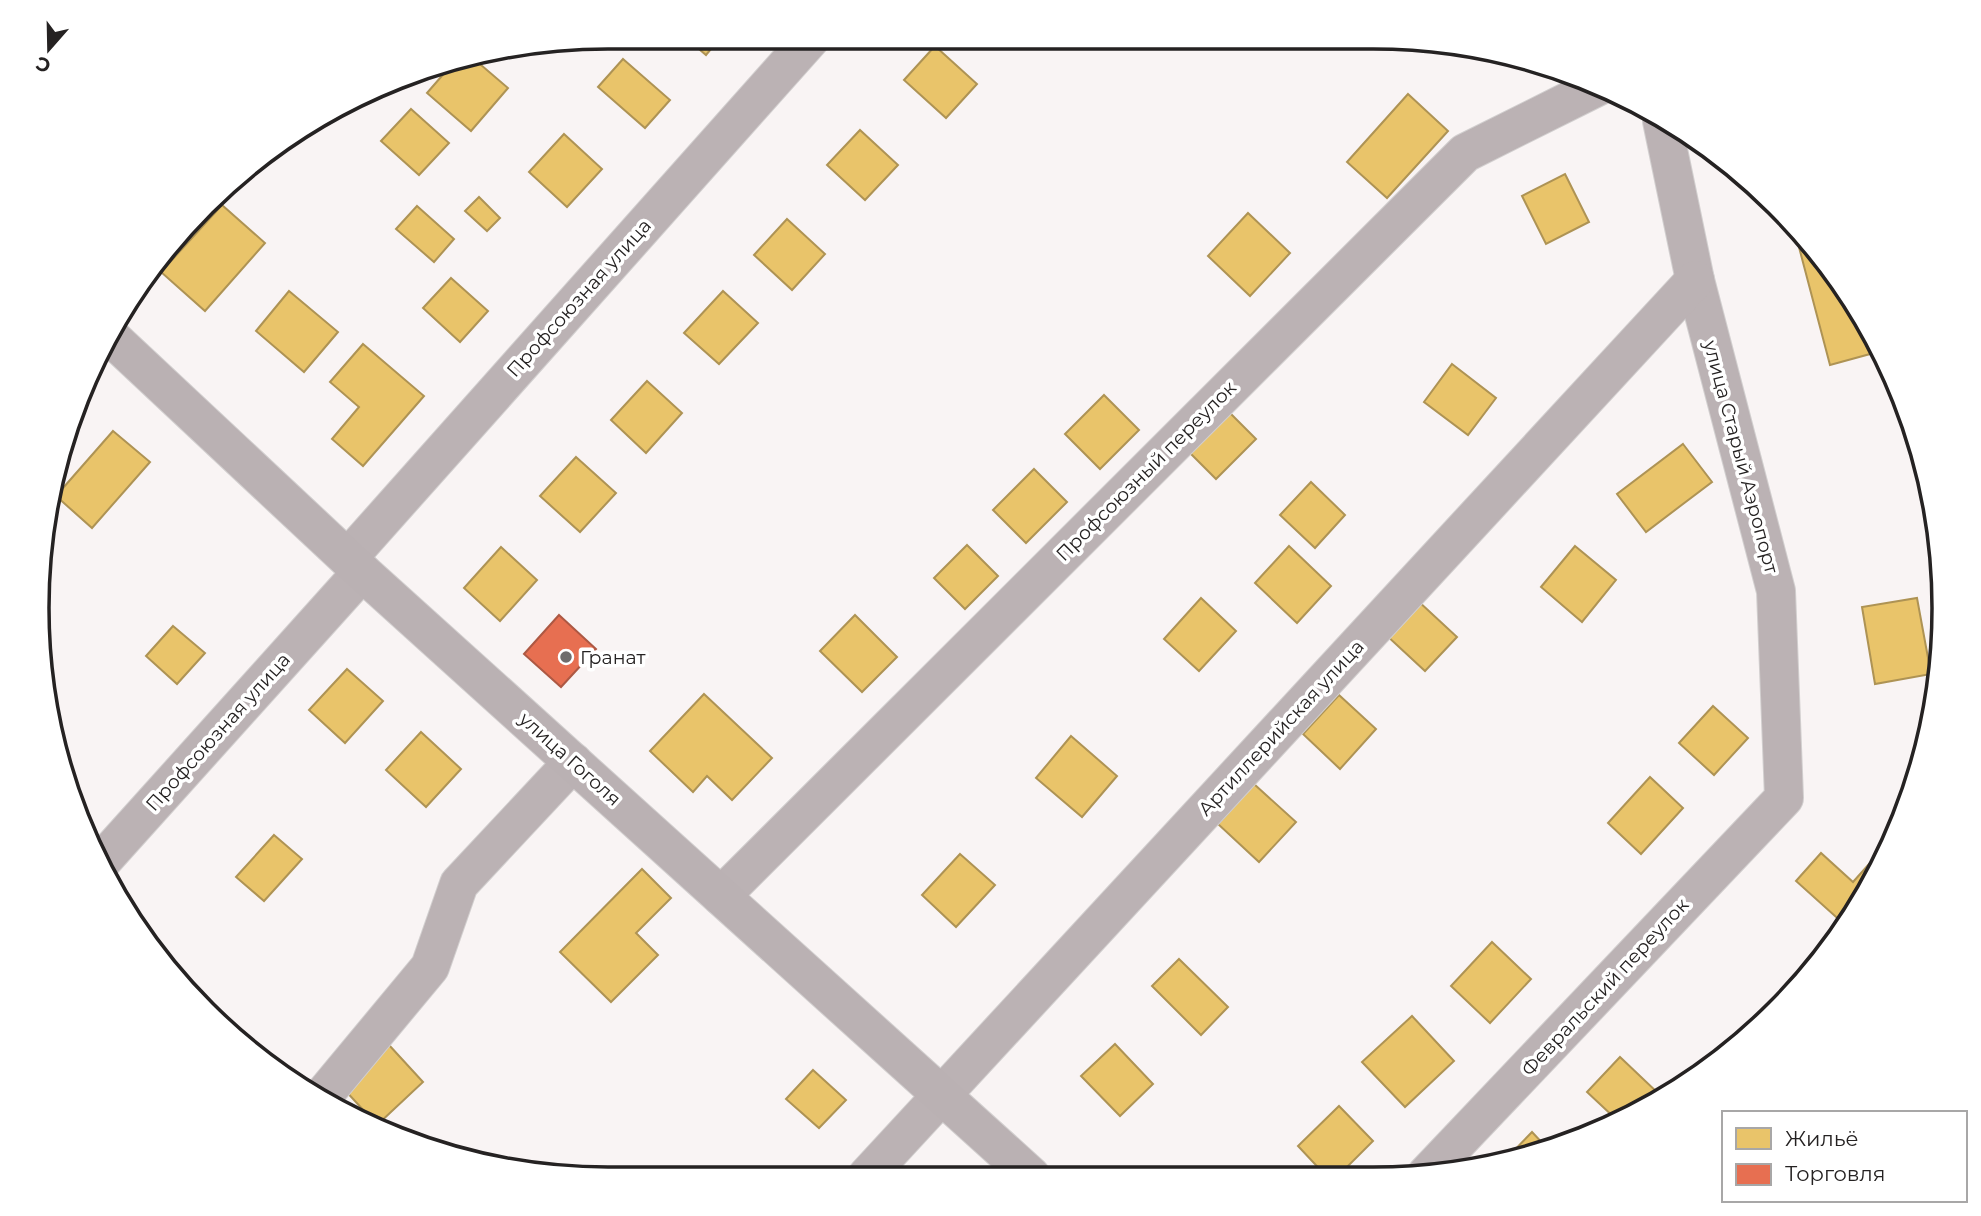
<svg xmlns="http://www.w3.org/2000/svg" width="1981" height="1216" viewBox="0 0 1981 1216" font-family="Montserrat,sans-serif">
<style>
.homes{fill:#e9c46a;stroke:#ae9354;stroke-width:2}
.shops{fill:#e76f51;stroke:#ad5843;stroke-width:2}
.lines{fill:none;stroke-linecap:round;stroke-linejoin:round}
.minor-casing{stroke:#d2cfcf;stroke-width:40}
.secondary-casing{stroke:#d2cfcf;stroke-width:40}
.minor{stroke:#bbb2b4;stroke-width:38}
.secondary{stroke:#bab1b3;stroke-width:38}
.poi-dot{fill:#6f6c6c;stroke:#fff;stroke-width:2.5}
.labels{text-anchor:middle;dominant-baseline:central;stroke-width:7;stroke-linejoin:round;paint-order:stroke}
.street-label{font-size:19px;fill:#252222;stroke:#fff}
.poi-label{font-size:19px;fill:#252222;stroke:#fff;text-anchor:start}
.rim{fill:none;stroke:#252222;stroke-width:3.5}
</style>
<rect width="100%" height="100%" fill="#f9f4f4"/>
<!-- homes -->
<g class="homes">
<polygon points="685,37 721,37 706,55"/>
<polygon points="935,46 977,84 946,118 904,80"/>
<polygon points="474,59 508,88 471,131 427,93 454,62"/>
<polygon points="623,59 670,100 645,128 598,87"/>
<polygon points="1408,94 1448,131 1387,198 1347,162"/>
<polygon points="411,109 449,143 419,175 381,141"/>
<polygon points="860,130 898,165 865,200 827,165"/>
<polygon points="564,134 602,169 567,207 529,172"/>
<polygon points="1565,174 1589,222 1546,244 1522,196"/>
<polygon points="479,197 500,218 487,231 465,211"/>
<polygon points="222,205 265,243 205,311 161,272"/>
<polygon points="417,206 454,239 434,262 396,229"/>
<polygon points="1248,213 1290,253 1250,296 1208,256"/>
<polygon points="787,219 825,254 792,290 754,255"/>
<polygon points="1801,230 1868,322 1881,351 1830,365 1795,232"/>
<polygon points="451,278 488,311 460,342 423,308"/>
<polygon points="289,291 338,332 304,372 256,331"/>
<polygon points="723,291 758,323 719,364 684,333"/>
<polygon points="363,344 424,396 363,466 332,439 359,407 330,382"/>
<polygon points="1452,364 1496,398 1468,435 1424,402"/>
<polygon points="647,381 682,413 646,453 611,420"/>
<polygon points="1104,395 1139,430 1100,469 1065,434"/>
<polygon points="1218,401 1256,439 1216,479 1178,441"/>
<polygon points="113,431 150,462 92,528 56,496"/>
<polygon points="1683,444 1712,482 1646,532 1617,494"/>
<polygon points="576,457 616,493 580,532 540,496"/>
<polygon points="1034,469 1067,502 1026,543 993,510"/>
<polygon points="1311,482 1345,515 1315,548 1280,515"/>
<polygon points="967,545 998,576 965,609 934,578"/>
<polygon points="1289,546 1331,586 1297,623 1255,583"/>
<polygon points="1575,546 1616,580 1582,622 1541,587"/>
<polygon points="501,547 537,580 500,621 464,588"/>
<polygon points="1201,598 1236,631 1199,671 1164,639"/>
<polygon points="1917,598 1931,674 1875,684 1862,607"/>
<polygon points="1417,600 1457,637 1425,671 1385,634"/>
<polygon points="855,615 897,657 862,692 820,651"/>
<polygon points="173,626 205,653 177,684 146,656"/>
<polygon points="347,669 383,701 345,743 309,710"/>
<polygon points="704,694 772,758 732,800 707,776 693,792 650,751"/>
<polygon points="1339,695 1376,729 1340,769 1303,734"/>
<polygon points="1713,706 1748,738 1714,775 1679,743"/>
<polygon points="421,732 461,769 426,807 386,770"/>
<polygon points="1071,736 1117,776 1082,817 1036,778"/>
<polygon points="1650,777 1683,808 1641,854 1608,823"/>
<polygon points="1254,784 1296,822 1259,862 1218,824"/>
<polygon points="274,835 302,859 264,901 236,877"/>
<polygon points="1895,835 1886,860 1845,925 1796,881 1821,853 1853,882"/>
<polygon points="960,854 995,885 956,927 922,895"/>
<polygon points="642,869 671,898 636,933 658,955 611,1002 560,952"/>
<polygon points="1492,942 1531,979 1490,1023 1451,986"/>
<polygon points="1179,959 1228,1007 1201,1035 1152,986"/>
<polygon points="1412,1016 1454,1061 1405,1107 1362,1062"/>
<polygon points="1115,1044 1153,1084 1120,1116 1081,1076"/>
<polygon points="389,1045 423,1082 377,1125 343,1088"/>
<polygon points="1620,1057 1659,1094 1647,1108 1617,1120 1587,1092"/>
<polygon points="813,1070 846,1100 819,1128 786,1099"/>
<polygon points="1339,1106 1373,1141 1336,1178 1328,1178 1298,1146"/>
<polygon points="1532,1132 1548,1149 1521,1160 1502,1163"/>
</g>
<!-- shops -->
<polygon class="shops" points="559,615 596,649 561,687 524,654"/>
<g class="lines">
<!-- minor casing -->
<g class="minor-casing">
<g id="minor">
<polyline points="348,558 811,38"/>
<polyline points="102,861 362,572"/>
<polyline points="721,896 1465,153 1601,85"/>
<polyline points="322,1097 430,967 459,884 573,762"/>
<polyline points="1426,1175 1784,798 1776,591 1695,280 1662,121"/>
<polyline points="867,1176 1695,280"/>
</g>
</g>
<!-- secondary casing -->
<g class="secondary-casing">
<polyline id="secondary" points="113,339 362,572 1031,1176"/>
</g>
<!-- minor -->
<use href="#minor" class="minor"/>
<!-- secondary -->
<use href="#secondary" class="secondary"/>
</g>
<!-- markers -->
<circle class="poi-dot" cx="566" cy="657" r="7"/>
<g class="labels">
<!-- street labels -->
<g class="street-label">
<text transform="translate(579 298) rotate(-48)">Профсоюзная улица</text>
<text transform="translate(1741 457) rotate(75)">улица Старый Аэропорт</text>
<text transform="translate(1146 471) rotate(-45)">Профсоюзный переулок</text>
<text transform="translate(1281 728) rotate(-47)">Артиллерийская улица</text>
<text transform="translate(218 732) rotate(-48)">Профсоюзная улица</text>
<text transform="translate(570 759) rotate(42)">улица Гоголя</text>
<text transform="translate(1605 987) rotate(-47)">Февральский переулок</text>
</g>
<!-- poi labels -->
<g class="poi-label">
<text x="580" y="657">Гранат</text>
</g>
</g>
<!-- crop -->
<path d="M0 0H1981V1216H0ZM608 49H1373A559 559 0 0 1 1932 608V608A559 559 0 0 1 1373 1167H608A559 559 0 0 1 49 608V608A559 559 0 0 1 608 49Z" fill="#fff" fill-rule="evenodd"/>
<path class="rim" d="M608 49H1373A559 559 0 0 1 1932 608V608A559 559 0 0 1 1373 1167H608A559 559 0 0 1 49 608V608A559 559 0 0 1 608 49Z"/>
<!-- legend -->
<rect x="1722" y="1111" width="245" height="91" fill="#ffffff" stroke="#a8a7a7" stroke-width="2"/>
<rect x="1736" y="1128" width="35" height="21" fill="#e9c46a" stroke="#a8a7a7" stroke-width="2"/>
<text x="1785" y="1146" font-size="21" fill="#252222">Жильё</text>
<rect x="1736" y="1164" width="35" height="21" fill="#e76f51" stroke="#a8a7a7" stroke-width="2"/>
<text x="1785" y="1181" font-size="21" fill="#252222">Торговля</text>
<!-- north arrow -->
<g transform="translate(49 49) rotate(200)" stroke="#ffffff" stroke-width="5" paint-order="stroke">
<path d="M0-5L12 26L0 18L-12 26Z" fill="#252222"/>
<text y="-10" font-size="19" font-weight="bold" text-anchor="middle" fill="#252222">С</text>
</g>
</svg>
